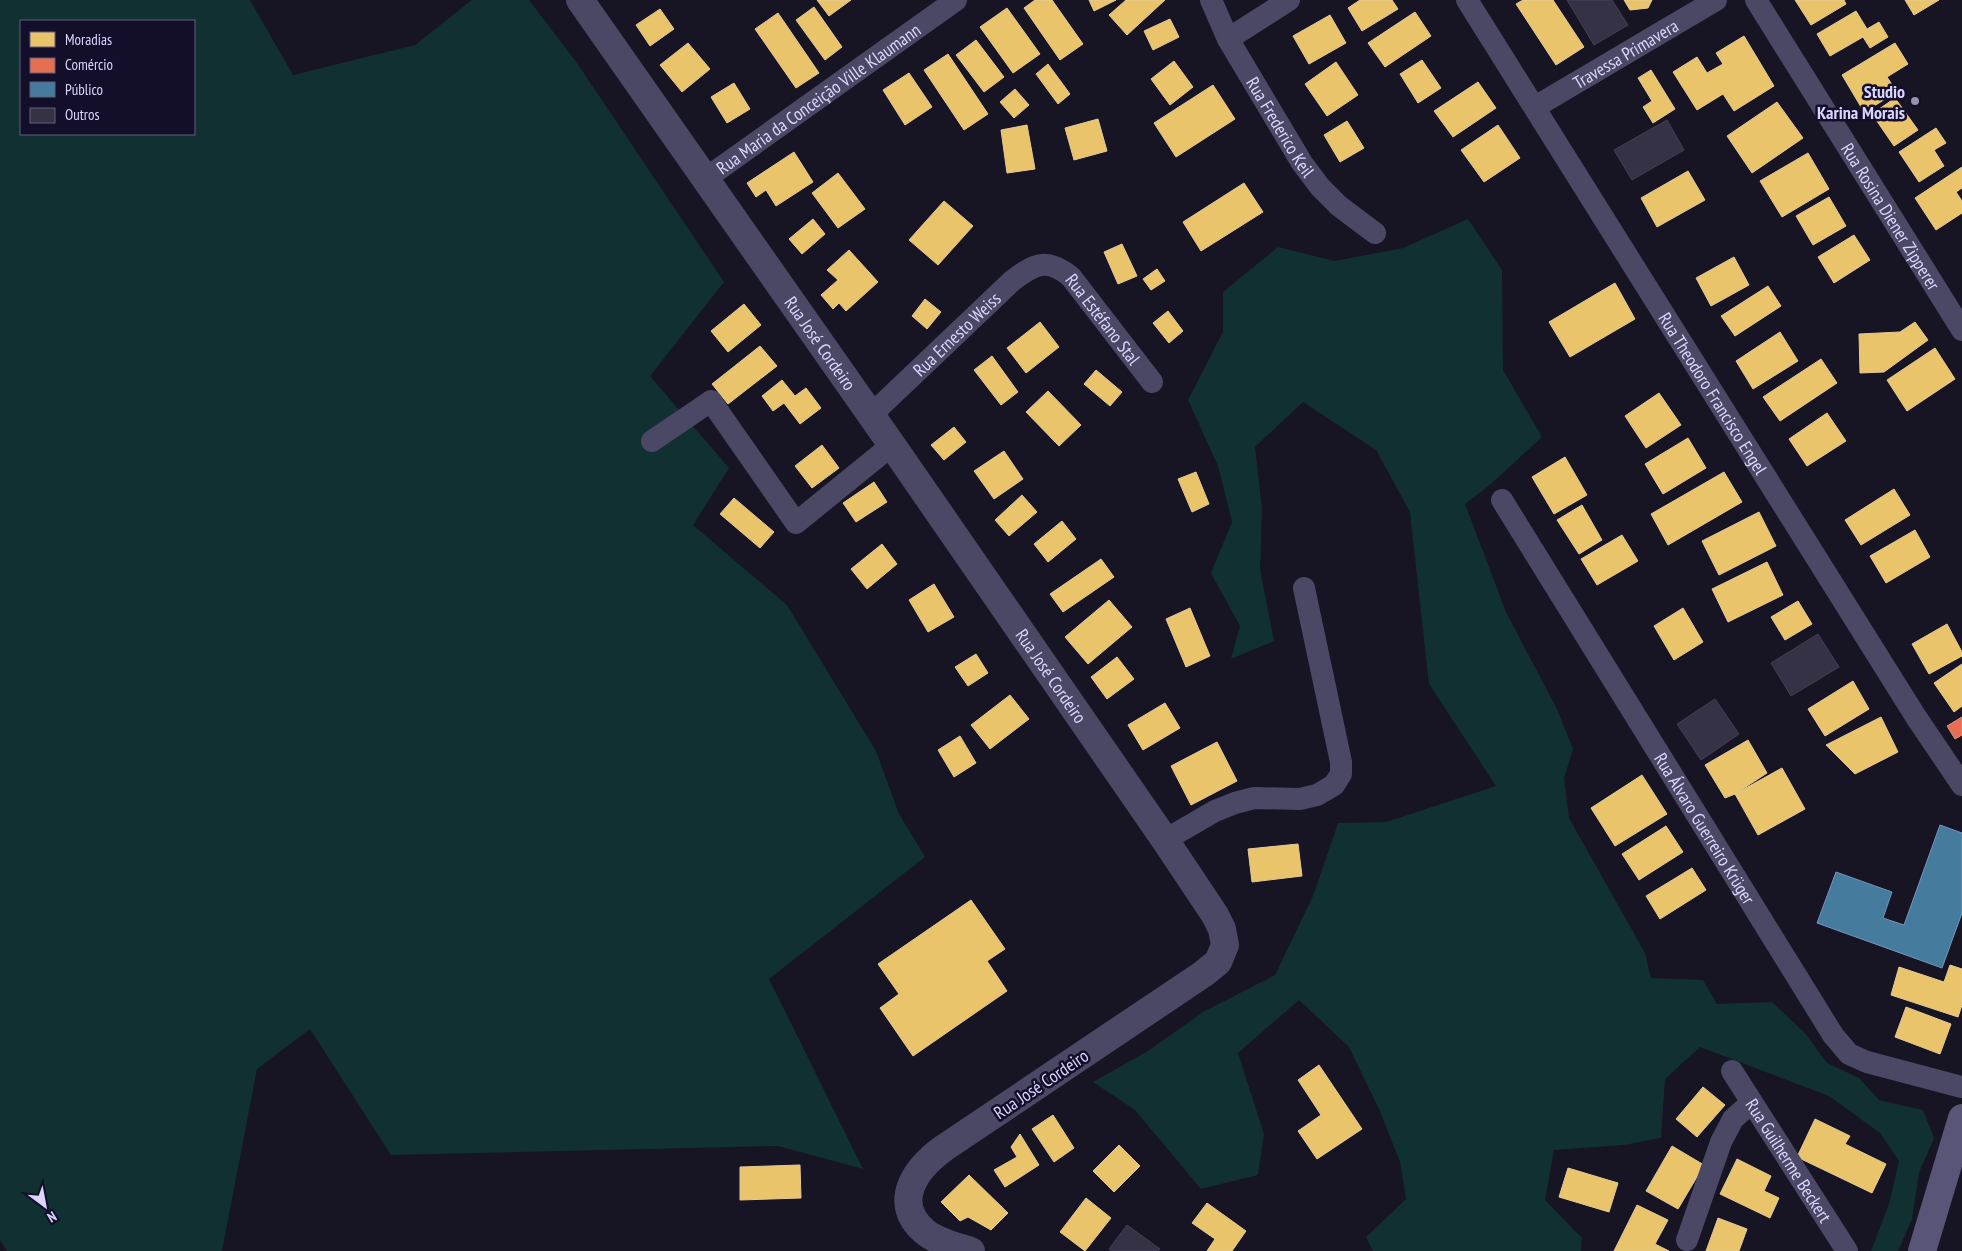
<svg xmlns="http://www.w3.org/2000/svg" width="1962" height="1251" viewBox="0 0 1962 1251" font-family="'PT Sans Narrow',sans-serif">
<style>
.green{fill:#113031;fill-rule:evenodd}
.homes{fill:#e9c46a;stroke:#e5c997}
.shops{fill:#e76f51;stroke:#e48e85}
.public{fill:#457b9d;stroke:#7296ba}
.building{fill:#363245;stroke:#433f57}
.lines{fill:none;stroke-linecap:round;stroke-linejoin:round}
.minor{stroke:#4a4864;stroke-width:22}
.tertiary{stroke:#4a4864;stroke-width:28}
.secondary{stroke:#585576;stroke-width:28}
.poi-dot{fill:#9792b2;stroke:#130e29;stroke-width:2}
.labels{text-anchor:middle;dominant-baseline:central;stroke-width:5;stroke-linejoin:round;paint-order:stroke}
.street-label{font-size:18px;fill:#dcd6ff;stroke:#130e29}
.poi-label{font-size:18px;font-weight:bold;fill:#dcd6ff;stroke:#130e29;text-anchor:end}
</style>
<rect width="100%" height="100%" fill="#171423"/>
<!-- green -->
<g class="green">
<path d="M0,0H250L293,75L415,45L472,0H529L577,63L724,282L650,376L729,468L693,525L787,605L876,751L899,814L925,857L769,979L863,1169L778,1146L391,1155L310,1029L257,1069L222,1251H7L0,1240ZM21,21H194V134H21Z"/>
<polygon points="1468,219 1502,270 1503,370 1542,437 1491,484 1465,504 1506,612 1557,709 1573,749 1564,778 1569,818 1645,953 1651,978 1703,980 1717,1004 1772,1002 1805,1033 1827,1063 1859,1078 1879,1100 1923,1110 1934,1138 1919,1173 1912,1219 1898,1251 1871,1251 1889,1204 1899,1161 1880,1133 1829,1096 1700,1047 1665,1079 1661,1138 1624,1145 1554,1150 1545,1200 1582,1238 1581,1251 1373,1251 1366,1237 1406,1199 1400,1162 1379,1109 1349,1047 1299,1000 1238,1053 1264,1134 1258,1175 1201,1189 1135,1110 1093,1082 1148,1051 1203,1012 1275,975 1313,896 1338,823 1386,822 1496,786 1429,684 1410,512 1376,450 1303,402 1255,447 1262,509 1260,569 1274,641 1231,659 1240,626 1211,573 1232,522 1218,466 1188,400 1223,332 1223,292 1278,247 1335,261 1403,248"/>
</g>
<!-- homes -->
<g class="homes">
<polygon points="817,0 851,0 829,16"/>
<polygon points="1035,0 1052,0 1083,44 1060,60 1024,8"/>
<polygon points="1089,0 1116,0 1094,11"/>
<polygon points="1126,0 1165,0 1127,35 1109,15"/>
<polygon points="1360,0 1392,0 1398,9 1362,31 1348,8"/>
<polygon points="1523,0 1553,0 1584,47 1556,65 1516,4"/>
<polygon points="1624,0 1652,0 1648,8 1630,10"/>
<polygon points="1795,0 1844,0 1846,4 1811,25"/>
<polygon points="1905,0 1939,0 1914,15"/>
<polygon points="814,7 842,47 825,60 796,20"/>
<polygon points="1007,8 1040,54 1013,73 980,27"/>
<polygon points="660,9 674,29 650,46 636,25"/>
<polygon points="1856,11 1867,29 1879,22 1888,37 1870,48 1863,37 1830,56 1817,34"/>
<polygon points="1415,12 1431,36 1385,67 1368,43"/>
<polygon points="778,13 819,73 796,88 755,29"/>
<polygon points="1330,15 1346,43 1309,64 1293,36"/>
<polygon points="1170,19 1179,37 1153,50 1144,31"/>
<polygon points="1744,36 1774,86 1734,111 1723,94 1697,110 1673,72 1697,57 1707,73 1723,64 1716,53"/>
<polygon points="976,40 1004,77 984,92 956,55"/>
<polygon points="688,43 710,69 682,92 660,65"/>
<polygon points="1895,43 1908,64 1887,77 1897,92 1864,112 1842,75"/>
<polygon points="948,54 988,114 964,130 924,70"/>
<polygon points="1422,60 1441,88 1418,103 1400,74"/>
<polygon points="1174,61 1193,87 1170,105 1151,79"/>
<polygon points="1336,62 1358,95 1327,116 1305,84"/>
<polygon points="1048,64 1070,94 1058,104 1036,74"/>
<polygon points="1651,70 1675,109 1653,123 1643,107 1652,101 1638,78"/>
<polygon points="909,73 932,107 905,125 883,90"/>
<polygon points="1478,82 1496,108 1453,137 1434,111"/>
<polygon points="734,83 750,109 727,123 711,97"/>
<polygon points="1213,85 1235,119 1176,157 1154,123"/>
<polygon points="1015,89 1029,105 1014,118 1000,102"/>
<polygon points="1895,98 1918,130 1894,146 1872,114"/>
<polygon points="1777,102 1803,138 1752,173 1727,136"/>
<polygon points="1098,119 1107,151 1074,160 1065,128"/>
<polygon points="1347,121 1364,148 1340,162 1324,135"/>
<polygon points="1027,125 1035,169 1007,173 1001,130"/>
<polygon points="1498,125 1520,158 1484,182 1461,150"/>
<polygon points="1936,128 1946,143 1934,150 1944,166 1919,182 1899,152"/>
<polygon points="794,152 813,182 776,206 766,190 756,197 747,183"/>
<polygon points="1808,153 1829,189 1782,217 1760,181"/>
<polygon points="1962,167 1962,188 1956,192 1962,201 1962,213 1936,230 1915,198"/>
<polygon points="1688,171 1705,200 1657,227 1641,198"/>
<polygon points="838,173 865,209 838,228 812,193"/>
<polygon points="1244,183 1263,212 1201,251 1183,222"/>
<polygon points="1829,197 1846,226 1813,245 1796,216"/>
<polygon points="944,201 973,226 938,265 909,240"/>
<polygon points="813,219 825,234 802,254 789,239"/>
<polygon points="1854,235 1870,260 1834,283 1818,257"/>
<polygon points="1122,244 1137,276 1118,284 1104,252"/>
<polygon points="849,250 878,282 846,311 839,303 833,309 821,295 838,280 827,270"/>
<polygon points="1734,257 1749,285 1711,306 1696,278"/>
<polygon points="1157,269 1165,281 1151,290 1143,279"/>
<polygon points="1615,283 1635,319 1570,357 1549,322"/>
<polygon points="1768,286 1781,306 1735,336 1721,316"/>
<polygon points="925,299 941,312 927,329 912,316"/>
<polygon points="744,304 761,325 728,352 711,331"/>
<polygon points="1168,311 1183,331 1169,343 1153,323"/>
<polygon points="1040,322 1059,347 1026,373 1007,348"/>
<polygon points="1915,322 1928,340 1884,372 1860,373 1859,334 1900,332"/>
<polygon points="1780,332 1798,361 1753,389 1736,361"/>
<polygon points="760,346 777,366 728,404 712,384"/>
<polygon points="1935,348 1955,379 1907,411 1887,380"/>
<polygon points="992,356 1018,392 1001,405 974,370"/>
<polygon points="1821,359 1837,383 1780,421 1763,397"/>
<polygon points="1096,370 1122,392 1110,406 1084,384"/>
<polygon points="782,380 795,396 806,388 821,408 800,424 784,403 773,411 762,396"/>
<polygon points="1048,391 1081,425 1059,446 1026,412"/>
<polygon points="1659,393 1681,425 1646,448 1625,416"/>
<polygon points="1827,413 1846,441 1807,466 1789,439"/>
<polygon points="954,427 966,442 944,460 931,445"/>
<polygon points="1688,438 1706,468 1663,494 1645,464"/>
<polygon points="822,445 839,468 812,488 795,466"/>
<polygon points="1004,451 1023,479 994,499 974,471"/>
<polygon points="1565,457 1587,495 1554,514 1532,477"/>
<polygon points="1196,472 1209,504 1192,512 1178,479"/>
<polygon points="1724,472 1742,502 1668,545 1651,514"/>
<polygon points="874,482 887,502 856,522 843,503"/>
<polygon points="1894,489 1910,515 1861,545 1845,520"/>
<polygon points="1022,495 1037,512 1009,536 995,520"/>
<polygon points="734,498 774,532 760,548 720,514"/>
<polygon points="1582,505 1602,540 1579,554 1557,520"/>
<polygon points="1759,512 1776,546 1719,575 1702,541"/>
<polygon points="1062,521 1076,539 1048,562 1034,544"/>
<polygon points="1915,530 1930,557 1886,583 1870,556"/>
<polygon points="1622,535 1638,561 1597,585 1581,559"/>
<polygon points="882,544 897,564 867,589 851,569"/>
<polygon points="1101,559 1114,577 1063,612 1050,594"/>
<polygon points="1767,562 1783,595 1728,622 1712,589"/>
<polygon points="934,584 954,617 928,632 909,600"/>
<polygon points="1109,600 1132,627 1088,664 1065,637"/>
<polygon points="1798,601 1812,624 1785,640 1771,617"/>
<polygon points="1190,608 1210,656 1186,667 1166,619"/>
<polygon points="1683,608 1703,642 1674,660 1654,626"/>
<polygon points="1947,624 1962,652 1962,656 1929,674 1912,644"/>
<polygon points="976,654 988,673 968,686 955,667"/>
<polygon points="1117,657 1134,679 1107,699 1091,677"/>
<polygon points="1962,664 1962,706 1954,712 1934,683"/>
<polygon points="1853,681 1869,709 1825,736 1808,709"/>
<polygon points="1010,695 1029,719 990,749 971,725"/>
<polygon points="1165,703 1180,728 1143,750 1128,725"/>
<polygon points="1881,717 1898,752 1855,774 1826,745"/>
<polygon points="960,736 976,763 954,777 938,750"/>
<polygon points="1748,740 1767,773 1735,794 1725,798 1705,765"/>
<polygon points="1217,742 1237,781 1191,805 1171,766"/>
<polygon points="1782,768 1805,809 1758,835 1735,794"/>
<polygon points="1642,775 1667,814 1615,846 1591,808"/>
<polygon points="1666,826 1683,852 1639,880 1622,854"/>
<polygon points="1298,844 1302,876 1252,882 1248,849"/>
<polygon points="1692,868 1706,890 1660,919 1646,896"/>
<polygon points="971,900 1005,949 987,961 1007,991 913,1056 880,1008 899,994 878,964"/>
<polygon points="1950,965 1962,969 1962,1005 1958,1017 1891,995 1899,967 1944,982"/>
<polygon points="1906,1007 1951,1024 1940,1054 1895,1037"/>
<polygon points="1319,1065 1362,1129 1317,1159 1298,1131 1321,1115 1298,1080"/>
<polygon points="1703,1087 1725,1105 1697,1137 1676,1119"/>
<polygon points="1053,1115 1074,1148 1054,1162 1032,1129"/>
<polygon points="1815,1119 1850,1136 1845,1144 1886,1164 1872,1193 1797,1157"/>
<polygon points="1020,1134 1039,1165 1005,1187 994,1170 1017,1157 1011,1147"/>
<polygon points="1119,1145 1140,1166 1114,1192 1093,1171"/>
<polygon points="1672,1146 1704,1165 1678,1209 1646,1191"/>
<polygon points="1737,1159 1771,1176 1764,1191 1779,1198 1770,1218 1720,1194"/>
<polygon points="800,1165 801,1198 740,1200 740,1167"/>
<polygon points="1568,1168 1618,1183 1609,1212 1559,1197"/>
<polygon points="969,1175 1008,1213 991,1230 968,1217 960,1221 941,1202"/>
<polygon points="1086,1198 1111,1218 1085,1251 1060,1232"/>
<polygon points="1207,1203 1246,1231 1232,1251 1207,1251 1215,1239 1192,1223"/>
<polygon points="1637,1205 1668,1220 1655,1244 1669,1251 1614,1251"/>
<polygon points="1718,1218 1747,1229 1739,1251 1706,1251"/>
</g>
<!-- shops -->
<polygon class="shops" points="1962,717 1962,735 1955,739 1947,726"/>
<!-- public -->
<polygon class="public" points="1940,825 1962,833 1962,913 1942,968 1817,923 1836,872 1892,892 1883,918 1904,925"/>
<!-- building -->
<g class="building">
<polygon points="1567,0 1612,0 1628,25 1594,45"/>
<polygon points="1667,120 1684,150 1632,180 1614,150"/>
<polygon points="1818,634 1839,667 1791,696 1771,663"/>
<polygon points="1715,699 1739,734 1701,760 1677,724"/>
<polygon points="1127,1225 1160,1249 1158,1251 1112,1251 1109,1249"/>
</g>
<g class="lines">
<!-- minor -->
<g class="minor">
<path id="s1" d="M1211,0L1228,39L1302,163L1320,187L1339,206L1375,233"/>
<path id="s2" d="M1467,0L1916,717L1962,785"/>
<path id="s3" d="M1756,0L1962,330"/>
<polyline points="1228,39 1289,0"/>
<path id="s4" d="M1535,107L1716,0"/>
<path id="s5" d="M705,179L956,0"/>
<path id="s6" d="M871,415L1012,281C1034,264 1047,257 1071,277L1152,382"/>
<polyline points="652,441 711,401 796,523 892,445"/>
<path id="s7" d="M1502,500L1833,1035L1849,1054L1867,1062L1962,1087"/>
<polyline points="1165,840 1215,811 1235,803 1254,798 1300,799 1317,795 1334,785 1341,774 1341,762 1304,588"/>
<path id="s8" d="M1732,1071L1847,1251"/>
<polyline points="1687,1240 1721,1142 1733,1119 1751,1103"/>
</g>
<!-- tertiary -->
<path class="tertiary" id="s9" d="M580,0L892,445L1165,840L1215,915L1222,929L1225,945L1218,962L1203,974L944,1148C916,1168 891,1202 924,1231C936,1242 956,1246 971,1251"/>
<!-- secondary -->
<polyline class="secondary" points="1922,1251 1962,1118"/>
</g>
<!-- markers -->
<circle class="poi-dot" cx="1915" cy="101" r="5"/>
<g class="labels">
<!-- street labels -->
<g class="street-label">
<text stroke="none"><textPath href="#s4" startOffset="105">Travessa Primavera</textPath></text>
<text stroke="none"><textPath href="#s5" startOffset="139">Rua Maria da Conceição Ville Klaumann</textPath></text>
<text stroke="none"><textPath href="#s1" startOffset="145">Rua Frederico Keil</textPath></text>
<text stroke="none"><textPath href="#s3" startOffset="255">Rua Rosina Diener Zipperer</textPath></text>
<text stroke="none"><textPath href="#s6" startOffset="314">Rua Estéfano Stal</textPath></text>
<text stroke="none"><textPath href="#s6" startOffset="118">Rua Ernesto Weiss</textPath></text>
<text stroke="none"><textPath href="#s9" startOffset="419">Rua José Cordeiro</textPath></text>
<text stroke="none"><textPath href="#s2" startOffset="464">Rua Theodoro Francisco Engel</textPath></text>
<text stroke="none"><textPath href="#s9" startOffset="824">Rua José Cordeiro</textPath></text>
<text stroke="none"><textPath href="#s7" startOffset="386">Rua Álvaro Guerreiro Krüger</textPath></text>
<text transform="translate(1041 1084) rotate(-34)">Rua José Cordeiro</text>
<text stroke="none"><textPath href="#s8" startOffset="106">Rua Guilherme Beckert</textPath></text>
</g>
<!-- poi labels -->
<g class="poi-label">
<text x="1905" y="91">Studio<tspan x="1905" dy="21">Karina Morais</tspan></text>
</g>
</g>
<!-- legend -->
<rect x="20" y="20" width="175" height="115" fill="#130e29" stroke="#635e7f"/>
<rect x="30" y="32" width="25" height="15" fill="#e9c46a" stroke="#635e7f"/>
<text x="65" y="45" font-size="15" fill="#dcd6ff">Moradias</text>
<rect x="30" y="58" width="25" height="15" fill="#e76f51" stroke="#635e7f"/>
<text x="65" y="70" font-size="15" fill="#dcd6ff">Comércio</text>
<rect x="30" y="82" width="25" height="15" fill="#457b9d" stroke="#635e7f"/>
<text x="65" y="95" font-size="15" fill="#dcd6ff">Público</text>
<rect x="30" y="108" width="25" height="15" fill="#363245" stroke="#635e7f"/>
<text x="65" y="120" font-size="15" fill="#dcd6ff">Outros</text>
<!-- north arrow -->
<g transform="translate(45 1206) rotate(148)" stroke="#130e29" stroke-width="4" paint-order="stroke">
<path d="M0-4L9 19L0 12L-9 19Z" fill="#dcd6ff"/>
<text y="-8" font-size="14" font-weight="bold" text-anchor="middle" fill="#dcd6ff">N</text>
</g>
</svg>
